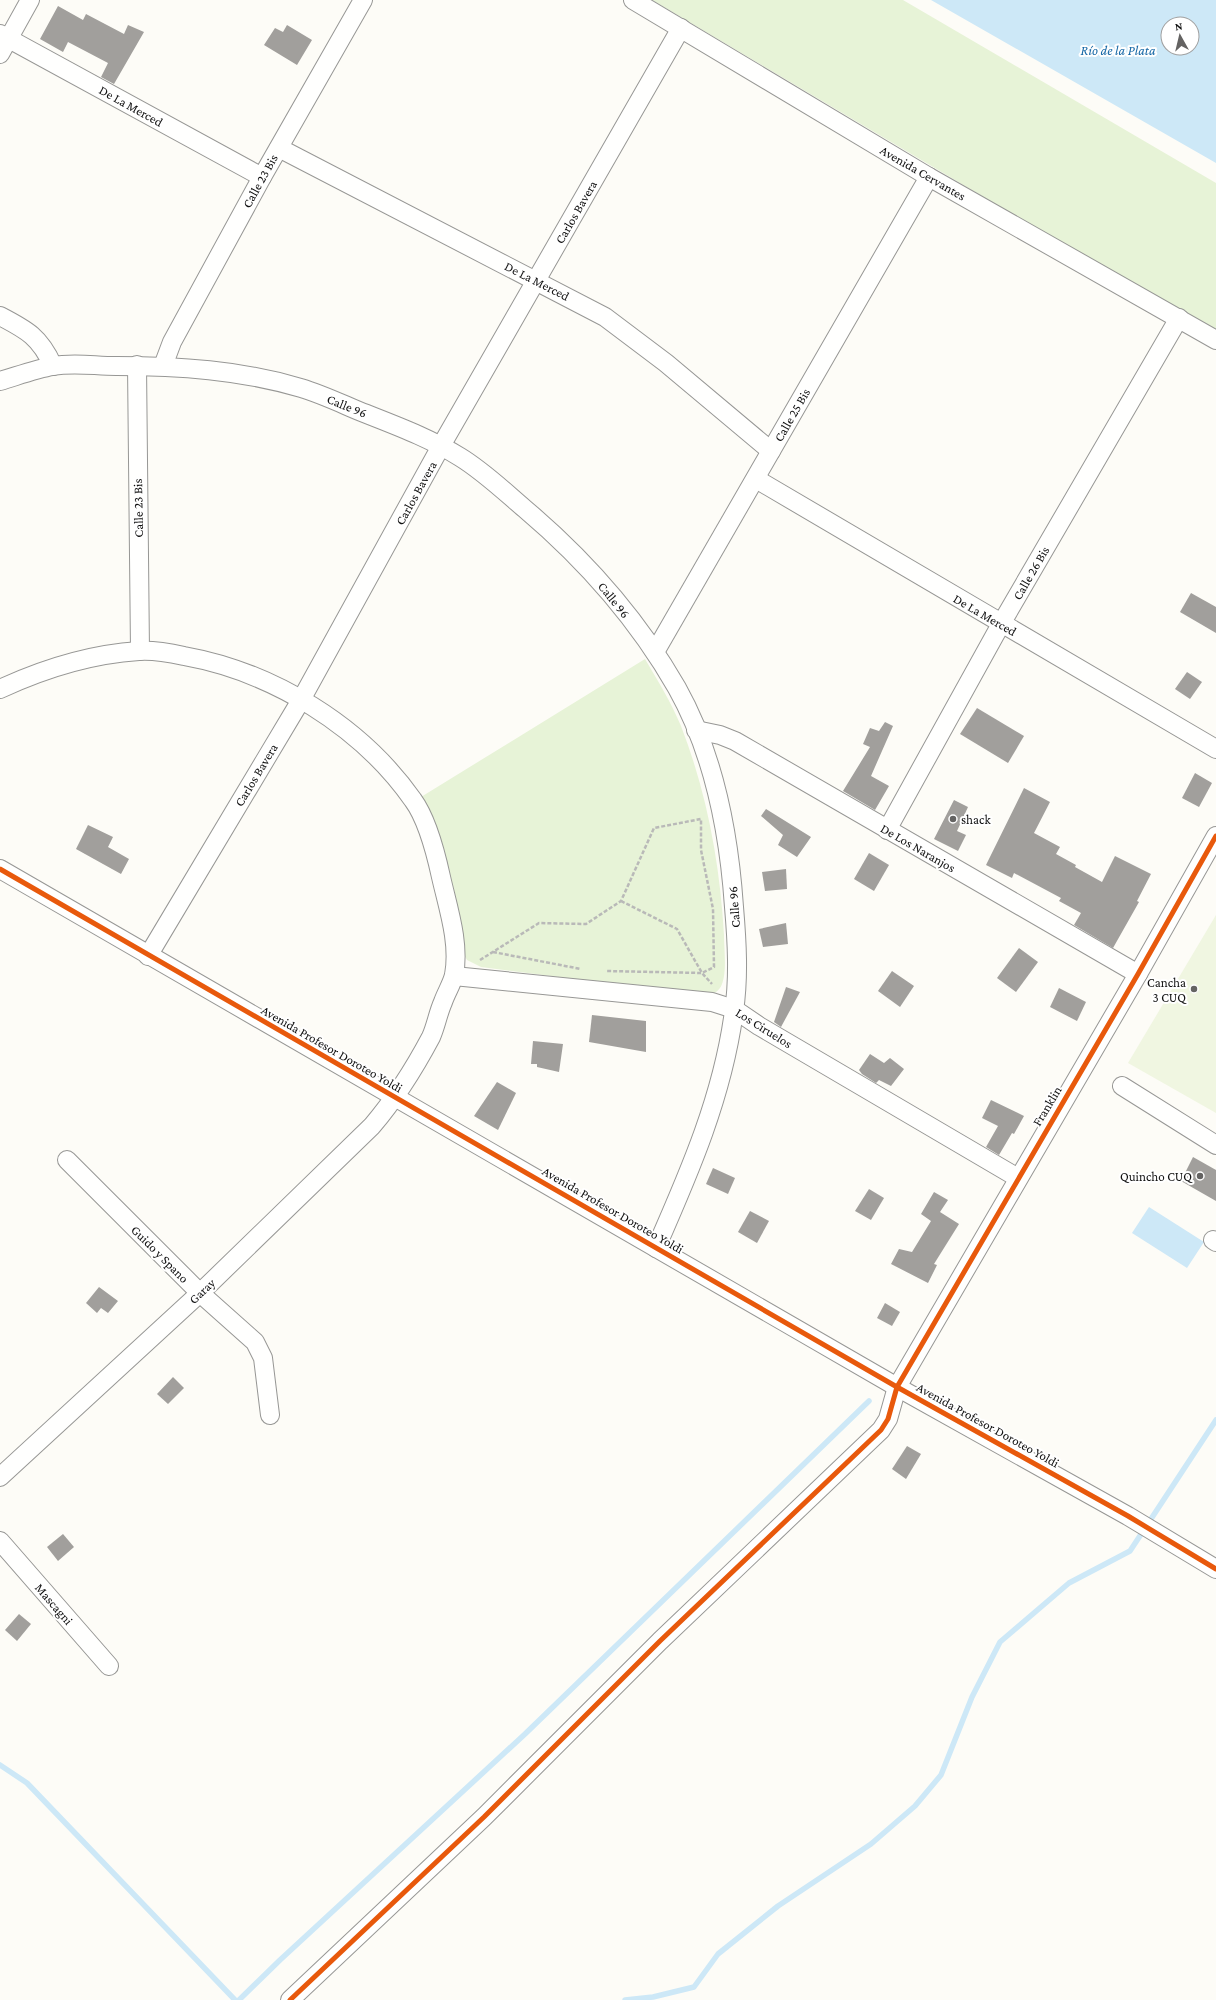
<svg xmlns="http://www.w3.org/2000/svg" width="1216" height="2000" viewBox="0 0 1216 2000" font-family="'Crimson Pro',serif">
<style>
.green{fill:#e7f3d7}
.pitch{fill:#f0f6e1}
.water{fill:#cde8f7;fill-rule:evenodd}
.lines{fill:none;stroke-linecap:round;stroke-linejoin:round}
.stream{stroke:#cde8f7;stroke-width:5.5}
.building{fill:#a19f9c}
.minor-casing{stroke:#979795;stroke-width:20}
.path{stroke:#b9b9b8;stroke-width:2.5;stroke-dasharray:4 2;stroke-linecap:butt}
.minor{stroke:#fffffe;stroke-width:18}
.cycleway-casing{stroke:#fff;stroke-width:8}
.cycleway{stroke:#e8590c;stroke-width:5}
.poi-dot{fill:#646362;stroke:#fff;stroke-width:1.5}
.labels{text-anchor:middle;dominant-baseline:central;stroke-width:4;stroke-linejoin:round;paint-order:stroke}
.street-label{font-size:13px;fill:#111;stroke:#fff}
.poi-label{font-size:13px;fill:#111;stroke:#fff;text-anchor:end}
.water-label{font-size:14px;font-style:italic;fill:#1768a6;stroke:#fff}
</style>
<rect width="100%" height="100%" fill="#fdfcf7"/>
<!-- green -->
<g class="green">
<polygon points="652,0 903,0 1216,183 1216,335"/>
<path d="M645,659C658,681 671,702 681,726C707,793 720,864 724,935C724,948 727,972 722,984C719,992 714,993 707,996L481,967L467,960L463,953L453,886L421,797Z"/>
</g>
<!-- pitch -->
<polygon class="pitch" points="1216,915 1216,1113 1128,1063"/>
<!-- water -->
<g class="water">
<path d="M931,0H1216V163ZM1168,24H1192V48H1168Z"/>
<polygon points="1149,1207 1204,1242 1187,1268 1132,1233"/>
</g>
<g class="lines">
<!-- stream -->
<g class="stream">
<polyline points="0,1765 27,1783 235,2000"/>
<polyline points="239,2000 280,1960 525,1734 869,1401"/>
<polyline points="625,2000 653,1997 694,1987 718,1954 778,1906 871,1844 915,1806 941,1775 972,1697 1000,1642 1069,1583 1130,1551 1216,1420"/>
</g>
</g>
<!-- building -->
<g class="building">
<polygon points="58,6 83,20 86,14 124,34 128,25 144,32 114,84 101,77 108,63 68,42 63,52 40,39"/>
<polygon points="287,25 312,40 297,65 264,45 275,28 283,32"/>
<polygon points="1191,593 1216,607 1216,633 1180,612"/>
<polygon points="1187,672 1202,682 1190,699 1175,689"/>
<polygon points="977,708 1024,736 1008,763 960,734"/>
<polygon points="885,722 893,726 871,776 889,786 875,810 843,791 870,747 863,744 870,728 879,731"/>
<polygon points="1195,773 1212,783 1199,807 1182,798"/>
<polygon points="1024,788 1050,802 1034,833 1060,847 1056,854 1076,865 1075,867 1102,882 1115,856 1151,874 1137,901 1139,902 1113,948 1074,925 1081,913 1059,901 1061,898 1014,873 1012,878 986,865"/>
<polygon points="954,800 968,807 957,831 966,835 958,851 934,839"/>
<polygon points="766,809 811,837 797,857 778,845 783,835 761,816"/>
<polygon points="88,825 113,837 108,847 129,859 121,874 76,849"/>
<polygon points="869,853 889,865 874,891 854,879"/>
<polygon points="786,869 787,889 765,891 762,872"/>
<polygon points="786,923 788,944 763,947 759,929"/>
<polygon points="1019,948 1038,962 1016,992 997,978"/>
<polygon points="892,971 914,986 900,1007 878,991"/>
<polygon points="786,987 800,992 781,1027 774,1022"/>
<polygon points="1059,988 1086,1002 1077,1021 1050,1007"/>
<polygon points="592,1015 646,1021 646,1052 589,1042"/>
<polygon points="533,1041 563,1044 559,1072 537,1067 537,1064 531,1064"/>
<polygon points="870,1054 884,1063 890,1058 904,1069 891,1086 879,1080 876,1083 862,1074 859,1070"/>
<polygon points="497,1082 516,1093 498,1130 474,1116"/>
<polygon points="991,1100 1024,1116 1014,1134 1012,1133 999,1155 986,1147 998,1126 982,1118"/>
<polygon points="1193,1157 1216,1170 1216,1201 1181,1181"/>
<polygon points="713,1168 735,1178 728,1194 706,1184"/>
<polygon points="869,1189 884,1198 871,1220 855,1211"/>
<polygon points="934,1192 948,1200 940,1212 959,1224 934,1264 937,1265 928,1283 891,1264 899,1249 912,1252 931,1221 921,1214"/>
<polygon points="750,1211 769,1221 757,1243 738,1232"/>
<polygon points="99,1287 118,1301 108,1313 101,1308 97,1313 86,1303"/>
<polygon points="885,1303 900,1312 892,1326 877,1318"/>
<polygon points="173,1377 184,1388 168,1404 157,1394"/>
<polygon points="907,1446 921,1454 906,1479 892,1469"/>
<polygon points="63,1534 74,1547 58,1561 47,1547"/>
<polygon points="19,1614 31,1624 17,1641 5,1630"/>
</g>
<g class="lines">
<!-- minor casing -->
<g class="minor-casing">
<g id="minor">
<polyline points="633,0 929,177 1216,340"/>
<polyline points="0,34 262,177"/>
<polyline points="0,54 30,0"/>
<polyline points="279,148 605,317 666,363 771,451"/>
<path d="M0,316C27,330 40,337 53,366"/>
<polyline points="137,365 140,651"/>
<polyline points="163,366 172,342 262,177 363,0"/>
<path d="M0,381C17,376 36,369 53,366C74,362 95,366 116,366C178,366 241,370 301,388C321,394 340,403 359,411C394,425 428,437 460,457C483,471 504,491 525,509C584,559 638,620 677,688C714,754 729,833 734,907C737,942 739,977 734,1011C723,1095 690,1171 656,1248"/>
<polyline points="756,479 1216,749"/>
<polyline points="655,652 929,177"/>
<path d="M0,689C43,669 92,654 139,651C153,650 170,653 184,656C273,672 361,726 413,800C427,819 436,854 441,877C448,908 460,943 454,975C452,984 446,993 443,1002C438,1013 436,1026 431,1037C414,1069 395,1099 372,1126L200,1293L0,1477"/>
<polyline points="696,730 720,735 735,741 1138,974"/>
<polyline points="887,830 1001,624 1179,318"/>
<polyline points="0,869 897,1387 1128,1516 1216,1569"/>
<polyline points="148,956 301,700 441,446 681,28"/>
<polyline points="454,976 712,1002 734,1009 759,1026 1018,1178"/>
<polyline points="1122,1086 1216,1145"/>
<polyline points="67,1160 200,1293 255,1342 263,1358 270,1415"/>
<polyline points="1213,1240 1216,1242"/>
<polyline points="0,1541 109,1666"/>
<polyline points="290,2000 484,1817 660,1641 881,1430 888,1419 897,1387 1138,974 1216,836"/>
</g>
</g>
<!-- path -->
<g class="path">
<polyline points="621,901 677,929 702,973 712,984"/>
<polyline points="493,952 581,969"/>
<polyline points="480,960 539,923 586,924 621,901 654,828 701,819 701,850 713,909 714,967 702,973 606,971"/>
</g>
<!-- minor -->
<use href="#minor" class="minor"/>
<!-- cycleway casing -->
<g class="cycleway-casing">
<g id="cycleway">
<polyline points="0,869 897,1387 1128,1516 1216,1569"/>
<polyline points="290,2000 484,1817 660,1641 881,1430 888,1419 897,1387 1138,974 1216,836"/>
</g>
</g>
<!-- cycleway -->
<use href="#cycleway" class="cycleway"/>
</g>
<!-- markers -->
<g class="poi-dot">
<circle cx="953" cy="819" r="4"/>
<circle cx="1194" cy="989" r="4"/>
<circle cx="1200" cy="1176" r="4"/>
</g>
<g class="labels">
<!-- street labels -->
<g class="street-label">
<text transform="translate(131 106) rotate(29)">De La Merced</text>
<text transform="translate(923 173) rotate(30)">Avenida Cervantes</text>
<text transform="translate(260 181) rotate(-61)">Calle 23 Bis</text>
<text transform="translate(576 212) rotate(-60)">Carlos Bavera</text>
<text transform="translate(537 281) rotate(27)">De La Merced</text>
<text transform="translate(347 406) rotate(22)">Calle 96</text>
<text transform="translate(792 415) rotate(-60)">Calle 25 Bis</text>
<text transform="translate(416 493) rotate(-61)">Carlos Bavera</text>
<text transform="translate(138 508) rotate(-91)">Calle 23 Bis</text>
<text transform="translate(1031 573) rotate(-60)">Calle 26 Bis</text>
<text transform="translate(614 600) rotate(51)">Calle 96</text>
<text transform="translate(985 615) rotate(30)">De La Merced</text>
<text transform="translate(256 775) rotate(-59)">Carlos Bavera</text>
<text transform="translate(918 848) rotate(30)">De Los Naranjos</text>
<text transform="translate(734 907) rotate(-94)">Calle 96</text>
<text transform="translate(764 1028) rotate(32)">Los Ciruelos</text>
<text transform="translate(332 1049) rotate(30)">Avenida Profesor Doroteo Yoldi</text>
<text transform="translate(1047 1106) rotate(-59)">Franklin</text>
<text transform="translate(613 1210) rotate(30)">Avenida Profesor Doroteo Yoldi</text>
<text transform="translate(160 1254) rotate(45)">Guido y Spano</text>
<text transform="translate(202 1291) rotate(-43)">Garay</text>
<text transform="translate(988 1425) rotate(29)">Avenida Profesor Doroteo Yoldi</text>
<text transform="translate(54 1604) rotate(49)">Mascagni</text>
</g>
<!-- poi labels -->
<g class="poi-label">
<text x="961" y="819" text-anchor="start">shack</text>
<text x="1186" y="982">Cancha<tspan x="1186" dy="15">3 CUQ</tspan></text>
<text x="1192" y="1176">Quincho CUQ</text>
</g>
<!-- water labels -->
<g class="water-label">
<text x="1118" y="50">Río de la Plata</text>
</g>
</g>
<!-- north arrow -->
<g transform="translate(1180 36) rotate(352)"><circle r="19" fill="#ffffff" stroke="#a0a0a0"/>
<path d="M0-3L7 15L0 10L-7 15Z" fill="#646362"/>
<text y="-6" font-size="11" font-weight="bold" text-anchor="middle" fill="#111111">N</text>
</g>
</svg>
